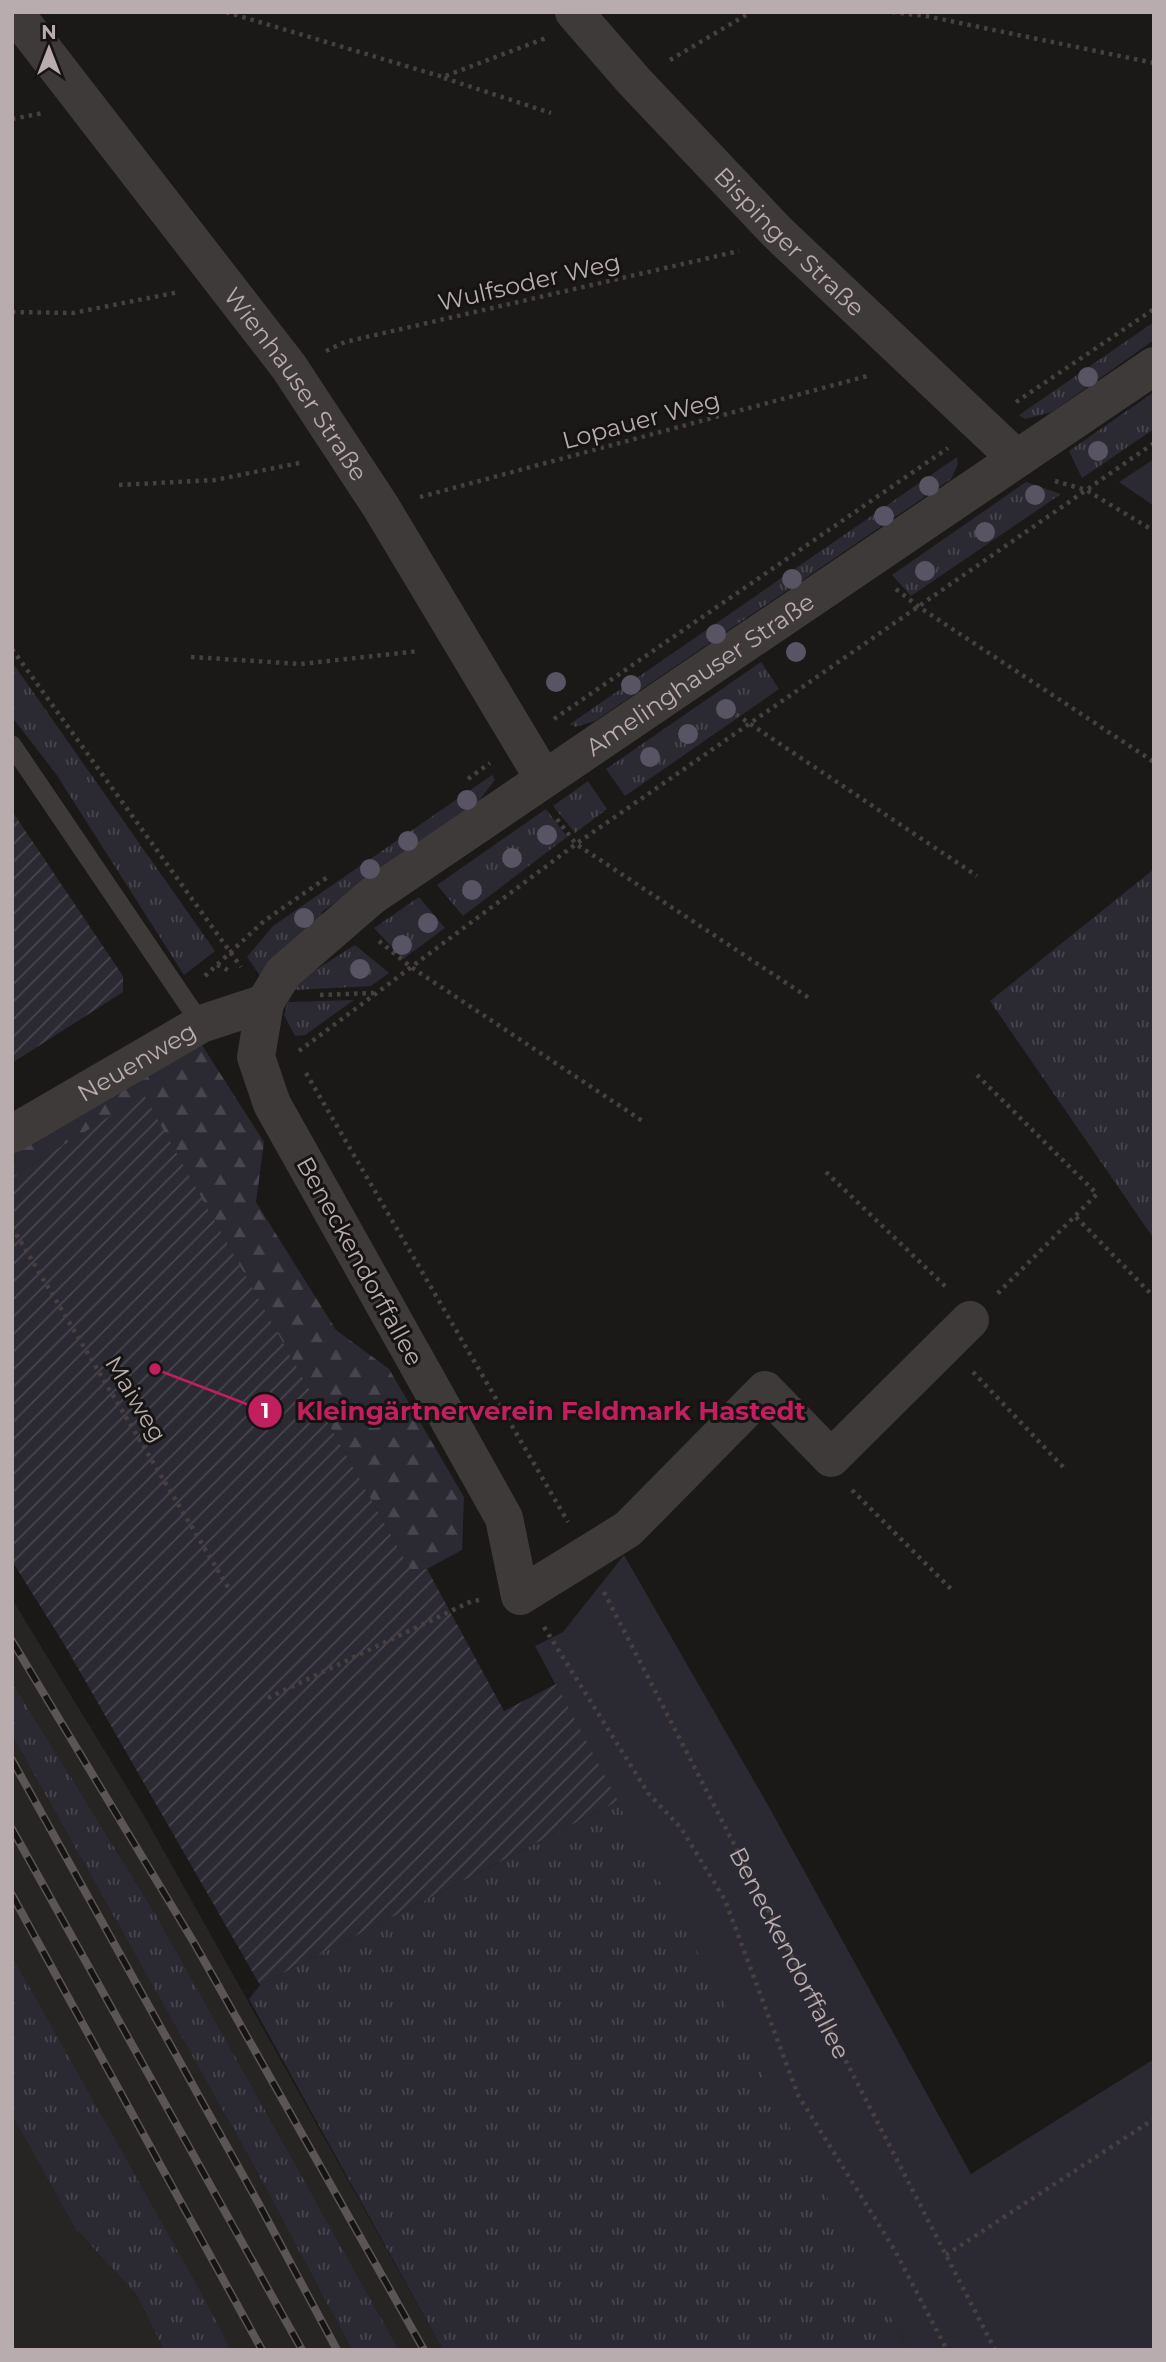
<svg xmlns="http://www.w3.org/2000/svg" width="1166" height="2362" viewBox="0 0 1166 2362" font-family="Montserrat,sans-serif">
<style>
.built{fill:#272524}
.grass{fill:url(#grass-tufts)}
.forest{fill:url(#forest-firs)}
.park{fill:#2b2932}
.garden{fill:url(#garden-furrows)}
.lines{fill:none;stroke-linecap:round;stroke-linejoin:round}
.path{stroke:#464041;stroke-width:4.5;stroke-dasharray:3.5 5;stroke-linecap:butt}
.lane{stroke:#3f3a3a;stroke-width:19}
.street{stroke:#3f3a3a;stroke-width:38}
.rail-casing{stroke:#5c5556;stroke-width:8}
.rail{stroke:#151413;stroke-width:5;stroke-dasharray:16;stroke-linecap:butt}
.tree{fill:#585464}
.labels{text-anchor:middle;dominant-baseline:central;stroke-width:6;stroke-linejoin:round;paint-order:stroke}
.street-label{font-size:24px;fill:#b9acae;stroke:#151413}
.leader{fill:none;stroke:#c21f5f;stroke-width:2.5}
.callout-dot{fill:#c21f5f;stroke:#151413;stroke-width:2.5}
.mark-label{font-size:21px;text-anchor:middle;font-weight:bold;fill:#fff}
.callout-label{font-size:26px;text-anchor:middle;font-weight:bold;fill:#c21f5f;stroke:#151413;stroke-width:6;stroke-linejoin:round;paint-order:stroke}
</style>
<defs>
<pattern id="grass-tufts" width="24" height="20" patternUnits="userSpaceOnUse" patternTransform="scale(1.75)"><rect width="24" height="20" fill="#2b2932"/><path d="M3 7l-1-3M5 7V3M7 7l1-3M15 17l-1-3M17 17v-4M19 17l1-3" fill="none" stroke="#48454d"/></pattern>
<pattern id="forest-firs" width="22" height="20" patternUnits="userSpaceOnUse" patternTransform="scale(1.75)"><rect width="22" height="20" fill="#2b2932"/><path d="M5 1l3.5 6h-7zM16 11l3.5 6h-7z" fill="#48454d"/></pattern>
<pattern id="garden-furrows" width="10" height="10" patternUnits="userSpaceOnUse" patternTransform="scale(1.75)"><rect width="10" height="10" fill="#2b2932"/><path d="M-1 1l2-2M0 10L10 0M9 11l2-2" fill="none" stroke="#48454d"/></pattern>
</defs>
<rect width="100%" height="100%" fill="#1a1918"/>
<!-- built -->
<g class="built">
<polygon points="12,1599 142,1812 443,2350 399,2350 156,1915 12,1682"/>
<polygon points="12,1735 249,2157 352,2350 231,2350 12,1956"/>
<polygon points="12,2115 75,2228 136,2294 164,2350 12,2350"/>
</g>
<!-- grass -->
<g class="grass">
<polygon points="1154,322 1154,340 1052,412 1025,419 1019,415"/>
<polygon points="1154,392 1154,429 1082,478 1069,451"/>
<polygon points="957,457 958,464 951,479 595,721 575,727 570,724"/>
<polygon points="1026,482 1061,494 911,596 892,575"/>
<polygon points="12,662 215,951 184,975 56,774 12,717"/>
<polygon points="761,662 779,689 625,796 606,769"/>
<polygon points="492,775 495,780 477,803 323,911 311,933 261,977 247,957 273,926"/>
<polygon points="588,781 607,809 575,833 553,806"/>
<polygon points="546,809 567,837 463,916 437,885"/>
<polygon points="1154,869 1154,1239 990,1001"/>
<polygon points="419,897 445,928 403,959 374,928"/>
<polygon points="355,945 389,973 371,986 294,990 301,979"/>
<polygon points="354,1000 305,1035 295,1036 284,1015 288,1002"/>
<polygon points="12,1682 156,1915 399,2350 352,2350 249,2157 12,1735"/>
<polygon points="618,1801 868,2272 908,2350 443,2350 249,1999 260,1985"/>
<polygon points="12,1956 205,2300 231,2350 164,2350 136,2294 75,2228 12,2115"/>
</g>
<!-- forest -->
<polygon class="forest" points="200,1042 264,1142 256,1202 336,1330 389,1369 464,1497 462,1550 427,1569 410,1569 144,1096 12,1177 12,1148"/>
<!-- park -->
<g class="park">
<polygon points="1154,459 1154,506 1119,482"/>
<polygon points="624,1555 769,1807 971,2174 1154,2059 1154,2350 908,2350 535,1646 563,1632"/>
</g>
<!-- garden -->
<g class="garden">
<polygon points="12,811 123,976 123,992 12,1063"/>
<polygon points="144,1095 410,1569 427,1569 504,1711 556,1684 618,1801 260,1985 64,1644 12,1561 12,1177"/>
</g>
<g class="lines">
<!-- path -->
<g class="path">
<polyline points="226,12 443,77 546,38"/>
<polyline points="892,12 926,16 1154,63"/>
<polyline points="670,60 751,12"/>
<polyline points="444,78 551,113"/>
<polyline points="12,119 43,113"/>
<polyline points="12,312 73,313 179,292"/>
<polyline points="326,351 345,342 739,251"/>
<polyline points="1016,402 1154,309"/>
<polyline points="1055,481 1086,490 1154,531"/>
<polyline points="119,485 215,480 304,462"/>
<polyline points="420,497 871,375"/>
<polyline points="896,589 919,607 1154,762"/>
<polyline points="12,649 241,967"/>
<polyline points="191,657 301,664 419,651"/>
<polyline points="722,705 977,876"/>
<polyline points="554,719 948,448"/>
<polyline points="468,779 490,763"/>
<polyline points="557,819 576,844 809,998"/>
<polyline points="379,941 411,967 644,1122"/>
<polyline points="217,965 232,972"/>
<polyline points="205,976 264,921 329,876"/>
<polyline points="320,995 374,993"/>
<polyline points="299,1051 576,844 1154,443"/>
<polyline points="306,1073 568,1522"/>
<polyline points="977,1075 1097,1194 997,1294"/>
<polyline points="826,1172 947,1288"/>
<polyline points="1076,1217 1154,1297"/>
<polyline points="12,1227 229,1589"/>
<polyline points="973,1372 1065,1469"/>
<polyline points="852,1490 952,1590"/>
<path id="s1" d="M604,1592L995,2350"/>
<polyline points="544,1627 648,1793 681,1828 725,1900 798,2095 894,2249 947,2350"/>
<polyline points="268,1698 472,1601 480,1600"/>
<polyline points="946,2255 1154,2119"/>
</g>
<!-- lane -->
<polyline class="lane" points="12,745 201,1024"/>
<!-- street -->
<g class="street">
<path id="s2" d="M14,12L289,367L381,507L544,779"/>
<path id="s3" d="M574,12L634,81L777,232L1017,459"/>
<path id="s4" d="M12,1134L201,1024L265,1003"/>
<path id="s5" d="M970,1320L831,1458L765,1390L628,1529L520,1596L504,1518L272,1104L256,1057L265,1003L283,973L372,896L1154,366"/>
</g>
<!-- rail casing -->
<g class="rail-casing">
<g id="rail">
<polyline points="12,1641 193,1941 424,2350"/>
<polyline points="12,1760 260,2206 337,2350"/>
<polyline points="12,1829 302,2350"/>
<polyline points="12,1895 262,2350"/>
</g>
</g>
<!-- rail -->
<use href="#rail" class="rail"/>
</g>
<!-- trees -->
<g class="tree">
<circle cx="1088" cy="377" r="10"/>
<circle cx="1098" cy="451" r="10"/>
<circle cx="929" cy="486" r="10"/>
<circle cx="1035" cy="495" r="10"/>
<circle cx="884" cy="516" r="10"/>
<circle cx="985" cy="532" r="10"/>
<circle cx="925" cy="571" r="10"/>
<circle cx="792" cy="579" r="10"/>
<circle cx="716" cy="634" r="10"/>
<circle cx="796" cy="652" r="10"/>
<circle cx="556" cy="682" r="10"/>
<circle cx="631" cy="685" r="10"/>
<circle cx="726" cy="709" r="10"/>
<circle cx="688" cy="734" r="10"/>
<circle cx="650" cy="757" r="10"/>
<circle cx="467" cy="800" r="10"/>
<circle cx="547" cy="835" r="10"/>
<circle cx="408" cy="841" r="10"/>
<circle cx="512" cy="858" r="10"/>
<circle cx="370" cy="869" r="10"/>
<circle cx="472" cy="890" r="10"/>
<circle cx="304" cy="918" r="10"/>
<circle cx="428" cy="923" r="10"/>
<circle cx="402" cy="945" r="10"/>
<circle cx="360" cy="969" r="10"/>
</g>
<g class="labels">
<!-- street labels -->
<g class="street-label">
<text stroke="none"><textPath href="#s3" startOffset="315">Bispinger Straße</textPath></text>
<text transform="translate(529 282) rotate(-13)">Wulfsoder Weg</text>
<text stroke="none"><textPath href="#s2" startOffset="467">Wienhauser Straße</textPath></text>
<text transform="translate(641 420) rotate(-15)">Lopauer Weg</text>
<text stroke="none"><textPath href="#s5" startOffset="1820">Amelinghauser Straße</textPath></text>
<text stroke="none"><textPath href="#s4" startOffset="144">Neuenweg</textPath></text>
<text transform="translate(360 1261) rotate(61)">Beneckendorffallee</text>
<text transform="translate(136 1399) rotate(59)">Maiweg</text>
<text stroke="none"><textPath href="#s1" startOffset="406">Beneckendorffallee</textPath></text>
</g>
</g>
<!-- callouts -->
<path class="leader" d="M155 1369L265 1411"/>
<g class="callout-dot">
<circle cx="155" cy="1369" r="7"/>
<circle cx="265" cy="1411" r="18"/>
</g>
<g class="mark-label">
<text x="265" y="1418">1</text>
</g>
<g class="callout-label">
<text x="551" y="1420">Kleingärtnerverein Feldmark Hastedt</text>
</g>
<!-- border -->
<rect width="1166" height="2362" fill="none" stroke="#b9acae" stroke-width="28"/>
<!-- north arrow -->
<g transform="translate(49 49)" stroke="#151413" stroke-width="5" paint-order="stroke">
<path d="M0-5L12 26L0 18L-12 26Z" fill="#b9acae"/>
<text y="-10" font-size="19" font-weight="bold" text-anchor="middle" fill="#b9acae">N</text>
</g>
</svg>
